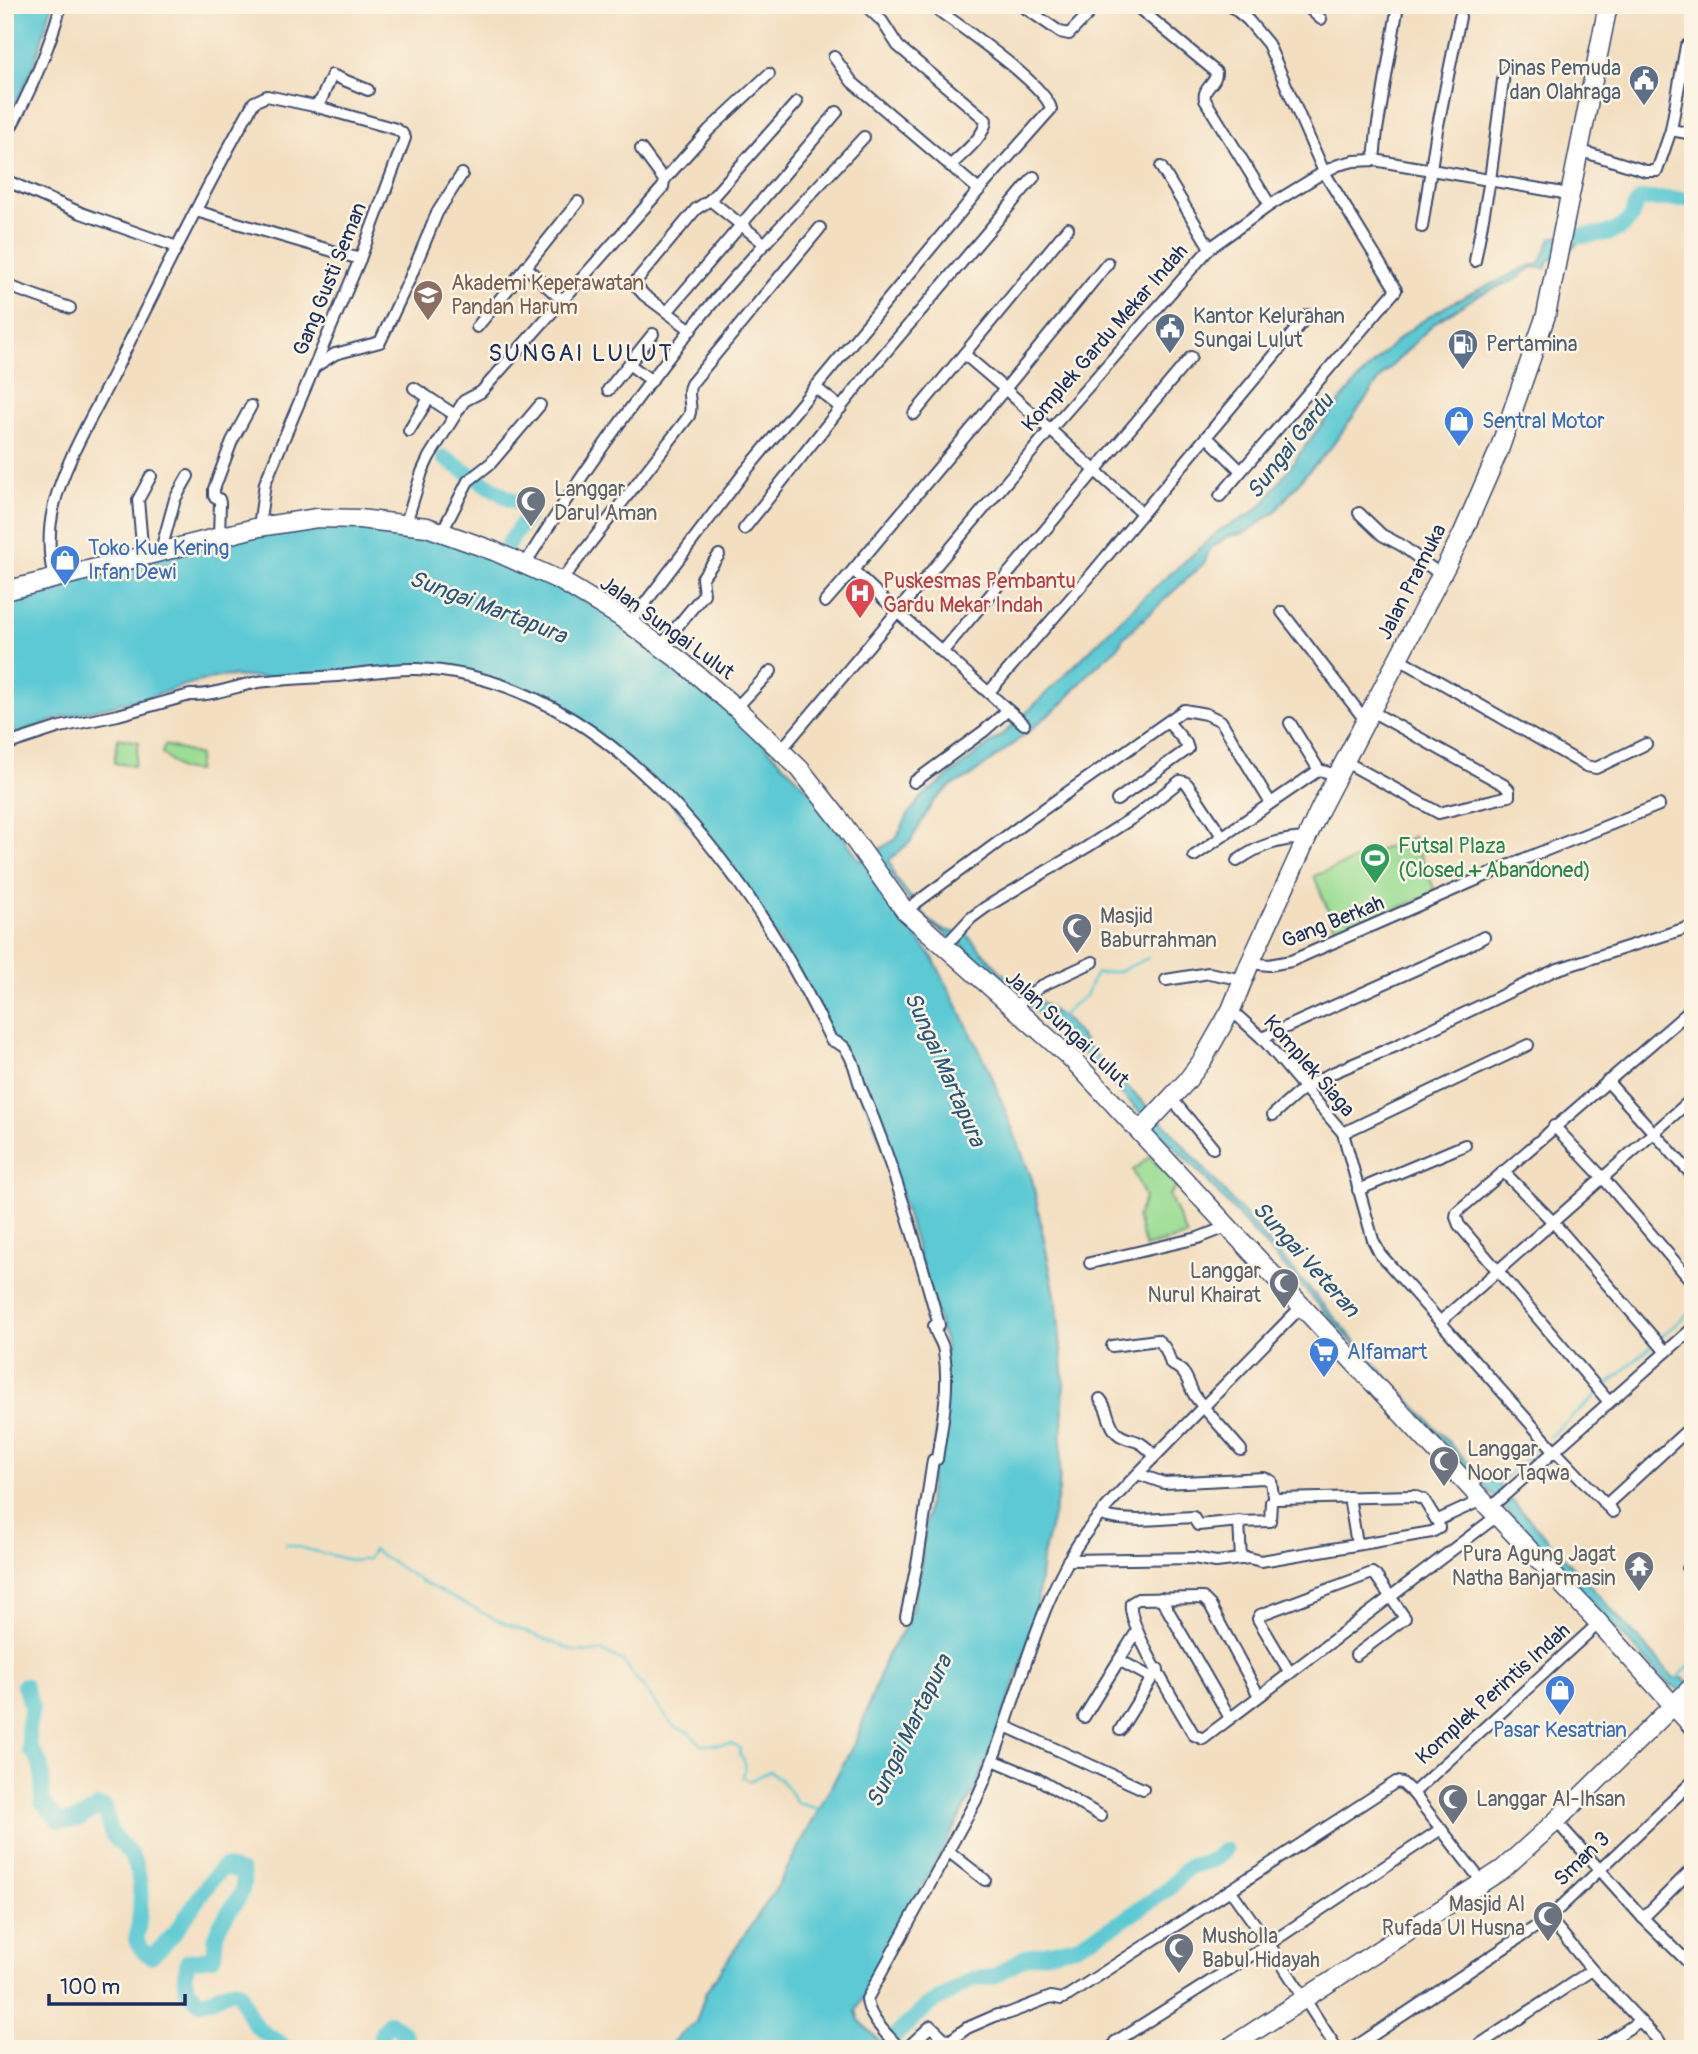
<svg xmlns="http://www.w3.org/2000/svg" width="1698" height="2054" viewBox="0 0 1698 2054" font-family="Pangolin,sans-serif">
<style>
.green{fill:#9cde94;stroke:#5c8679;stroke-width:2}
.water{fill:#5cc9d4;stroke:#3c7c99;stroke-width:2}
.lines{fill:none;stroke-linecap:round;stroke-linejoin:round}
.stream{stroke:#5cc9d4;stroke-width:2.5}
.river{stroke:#5cc9d4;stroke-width:16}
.street-casing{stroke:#3b496d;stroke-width:14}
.primary-casing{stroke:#3b496d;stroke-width:21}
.street{stroke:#fff;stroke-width:10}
.primary{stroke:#fff;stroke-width:18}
.labels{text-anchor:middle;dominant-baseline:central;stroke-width:5;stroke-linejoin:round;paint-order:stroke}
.service-label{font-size:21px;fill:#4e5e75;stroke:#fcf5e5;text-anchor:start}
.street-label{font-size:21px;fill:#1b2f5e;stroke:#fcf5e5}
.education-label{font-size:21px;fill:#785e54;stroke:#fcf5e5;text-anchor:start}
.shop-label{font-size:21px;fill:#366cbe;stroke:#fcf5e5;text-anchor:start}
.worship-label{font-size:21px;fill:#5b616d;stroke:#fcf5e5;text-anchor:start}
.health-label{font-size:21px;fill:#be3a42;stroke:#fcf5e5;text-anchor:start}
.leisure-label{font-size:21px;fill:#27864d;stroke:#fcf5e5;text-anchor:start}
.water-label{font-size:23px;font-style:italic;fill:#2b567c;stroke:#fcf5e5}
.quarter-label{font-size:24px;letter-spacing:2px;fill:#1b2f5e;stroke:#fcf5e5}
</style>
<rect width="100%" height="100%" fill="#fcf5e5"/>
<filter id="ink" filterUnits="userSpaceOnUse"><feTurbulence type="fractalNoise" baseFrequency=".0143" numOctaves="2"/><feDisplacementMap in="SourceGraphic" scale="14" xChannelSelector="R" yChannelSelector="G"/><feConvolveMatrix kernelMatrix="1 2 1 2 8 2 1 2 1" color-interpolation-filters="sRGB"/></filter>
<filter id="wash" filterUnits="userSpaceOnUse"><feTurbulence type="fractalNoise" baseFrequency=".00686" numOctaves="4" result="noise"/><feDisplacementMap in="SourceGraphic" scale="28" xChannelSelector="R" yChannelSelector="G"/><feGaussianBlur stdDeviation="1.57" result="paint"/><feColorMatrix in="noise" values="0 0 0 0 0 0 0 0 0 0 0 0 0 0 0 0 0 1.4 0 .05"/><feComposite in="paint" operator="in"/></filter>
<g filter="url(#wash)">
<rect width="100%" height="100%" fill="#f3dec0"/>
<!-- green -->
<g class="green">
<polygon points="118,738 139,742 134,766 114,763"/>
<polygon points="165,745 199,755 197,771 179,769 162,753"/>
<polygon points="1413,837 1436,893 1337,932 1314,876"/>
<polygon points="1150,1157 1178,1186 1169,1195 1187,1236 1145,1247 1137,1217 1145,1198 1133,1170"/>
</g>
<!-- water -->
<g class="water">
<polygon points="5,5 52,5 34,66 5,124"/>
<path d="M1600,230L1601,240L1579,241L1574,247L1548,261L1546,268H1531L1517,279L1479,295L1434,323L1383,375L1329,450L1304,476L1275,512L1245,533L1226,537L1210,549L1204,563L1123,638L1119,646L1090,672L1063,703L1012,745L971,776L952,785L933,802L910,842L889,860L895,877L929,920L941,929L968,936L1000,971L1068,1022L1104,1064L1164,1123L1378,1367L1476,1471L1497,1484L1674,1678H1683L1693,1689V1711C1687,1700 1684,1688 1669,1685L1395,1390L1202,1175L1099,1071L1066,1034L1026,1003L963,946L929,923L902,892L890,874L886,872L875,884L933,958L988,1067L1032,1179L1057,1305L1064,1382L1059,1492L1042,1560L1035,1623L1001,1723L976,1787L856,2011L859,2020L887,2049H839L830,2045L828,2049H667L679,2035L696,2022L706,1992L779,1884L856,1740L887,1655L909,1621L920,1573L946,1347L898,1185L858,1083L777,937L656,783L535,695L453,670L284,678L222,676L185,685L153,696L60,718L5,738V598L239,535L345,523L424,533L453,541L602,609L694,675L820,801L860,861L896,839L909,813L922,797L1015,724L1144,597L1191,556L1221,529L1250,515L1265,502C1304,447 1345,389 1394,343C1423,317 1461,297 1496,282C1510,276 1524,265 1540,264L1551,238L1577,231Z"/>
</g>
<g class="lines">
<!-- stream -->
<g class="stream">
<polyline points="1059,1019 1073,1005 1086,996 1095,974 1120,971 1148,958"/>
<polyline points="1659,1339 1693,1309"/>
<polyline points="1604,1388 1654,1344"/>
<polyline points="1549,1437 1599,1393"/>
<polyline points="1495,1487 1544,1442"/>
<path d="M286,1544L354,1561L368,1559L373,1550L422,1582L499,1621L574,1651L604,1652L622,1660L674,1727L688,1731L701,1745L732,1744L740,1748V1756C748,1762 744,1770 743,1778L749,1781L770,1771L784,1783L797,1803L818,1809"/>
<polyline points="1677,1678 1693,1663"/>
</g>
<!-- river -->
<g class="river">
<path d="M1581,236C1599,234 1619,235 1630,219C1635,210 1632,208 1641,199H1689L1693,195"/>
<polyline points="444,458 511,500 527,504 528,515 495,564"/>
<path d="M24,1685L32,1707L28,1729L30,1750C46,1762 42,1785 42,1802L58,1820L71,1821L81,1818L98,1807L105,1808C108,1816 108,1827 112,1834C117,1841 125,1847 130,1854C145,1876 141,1915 136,1940L143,1951L151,1956C182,1933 196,1894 223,1867L242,1872C249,1899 225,1909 217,1932C213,1942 218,1949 212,1958L188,1961L185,1975L187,1990L200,2002C215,2001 224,1988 239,1991C245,2003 248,2019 258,2028C266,2037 279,2038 285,2049"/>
<path d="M382,2049C380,2037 381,2030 390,2022L403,2032L411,2049"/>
<polyline points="881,2049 926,2007 973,1979 993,1977 1025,1957 1076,1946 1119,1923 1170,1888 1184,1871 1191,1866 1213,1860 1225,1850"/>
</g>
</g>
</g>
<g filter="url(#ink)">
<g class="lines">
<!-- street casing -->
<g class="street-casing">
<g id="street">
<path d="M865,5L882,21L898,46L986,120C985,137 962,154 950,166"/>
<polyline points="1021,5 1060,32 1069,34 1097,5"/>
<path d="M1135,5L1216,72C1217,84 1202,87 1205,100L1270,205"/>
<polyline points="1305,5 1321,19"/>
<polyline points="834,57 852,82 979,190"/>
<polyline points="1671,130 1693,134"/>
<path d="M5,138C29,95 48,53 61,5"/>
<polyline points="1578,150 1646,171 1657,171 1671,130 1686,46"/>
<polyline points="1374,160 1377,130 1398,5"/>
<polyline points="1161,167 1210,248"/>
<polyline points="5,180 81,213 177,247"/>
<polyline points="664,180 709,130 769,74"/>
<polyline points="196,211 360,259"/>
<polyline points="1422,227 1437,130 1460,17"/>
<polyline points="1068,228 964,354 1005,389 1108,263"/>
<polyline points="765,244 710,200 797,102"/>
<polyline points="1475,261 1490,180 1504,73"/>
<polyline points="5,285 70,308"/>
<polyline points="561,299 526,267 578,202"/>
<polyline points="667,312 837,112"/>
<polyline points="477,327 526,267"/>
<polyline points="691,330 644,295 636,286 636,281 696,209 710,200"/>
<polyline points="630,365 652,381"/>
<polyline points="316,366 335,354 380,342 410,278 437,213 462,174"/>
<polyline points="815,387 841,408"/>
<polyline points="414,388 455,415"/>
<polyline points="608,390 653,334"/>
<polyline points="914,414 964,354"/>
<polyline points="409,431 429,398"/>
<polyline points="1207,437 1240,470"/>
<polyline points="1220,496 1396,290 1324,172 1268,44 1248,20 1230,5"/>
<polyline points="1359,513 1382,535 1401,545 1441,575"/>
<polyline points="406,523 422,472 429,457 464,401 481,392 663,187 664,180 641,149"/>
<polyline points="259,527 265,483 360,259 405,138 402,133 396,129 314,106"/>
<polyline points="744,529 873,367 1034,177"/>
<polyline points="442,532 468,481 491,463 540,405"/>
<polyline points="219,537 220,503 219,499 214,496 214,489 232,441 251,406"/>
<polyline points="161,550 175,499 188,476"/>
<polyline points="143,556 138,500 151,476"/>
<path d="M525,564C575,483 631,405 690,330C744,263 805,201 864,137"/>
<path d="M54,578C48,554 48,533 53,509C64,462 93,416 114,373C159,282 204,191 254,102L267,96L314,106L321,100L332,75L368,90"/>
<path d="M561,581L689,416C694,405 685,395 691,384L820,228"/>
<polyline points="825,602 853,570"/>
<polyline points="1282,612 1365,720"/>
<path d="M630,623L744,473L979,190L1051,109C1047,85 954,22 931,5"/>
<polyline points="661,646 704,594 702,578 719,555"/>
<polyline points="943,651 1191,357"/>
<polyline points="1398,658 1586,766 1596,768 1646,744"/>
<polyline points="989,692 1090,576 1308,315"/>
<polyline points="736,708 771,671"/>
<polyline points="1290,723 1319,770"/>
<polyline points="1024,724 896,611 853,570 1005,389 1141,512"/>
<path d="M5,745L60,727L118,715L190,695C213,696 235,686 258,682C283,679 311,678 337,676C363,674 390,668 416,669C611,676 754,881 831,1040C836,1042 841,1044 845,1048C856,1062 856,1078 863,1093C895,1168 917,1247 939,1325L934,1326C936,1336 943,1342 944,1352C950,1388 942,1424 937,1459L933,1460L918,1559L906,1617"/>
<polyline points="781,750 1050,430 1210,248 1270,205 1324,172 1338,165 1354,161 1374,160 1569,194"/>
<polyline points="1344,761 1439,813 1509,796 1509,790 1504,785 1371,711"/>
<polyline points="914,782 984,731 1008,710"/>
<polyline points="1117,800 1188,749 1186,743 1168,722"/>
<polyline points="1194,856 1319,770 1337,775"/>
<path d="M1237,861C1259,845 1279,839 1307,838"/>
<polyline points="905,911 1027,821 1184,710 1206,714 1221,721 1270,802"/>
<polyline points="944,947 971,918 986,907 1087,847 1137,815 1180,781 1185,782 1188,785 1222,836"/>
<polyline points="1250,963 1269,965 1291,961 1524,859 1659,805"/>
<polyline points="1166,980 1209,973 1244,980"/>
<polyline points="1014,1007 1041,986 1093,962"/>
<polyline points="1231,1010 1262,1038 1343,1133 1373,1240 1380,1254 1554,1450 1613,1512"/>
<polyline points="1262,1038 1459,950 1484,937"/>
<polyline points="1607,1081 1693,1176"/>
<polyline points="1171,1098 1213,1148"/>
<polyline points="1273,1115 1305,1087 1330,1074 1398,1045 1555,970 1693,926"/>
<polyline points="1554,1126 1603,1178 1693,1283"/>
<polyline points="1343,1133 1528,1045"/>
<polyline points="1503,1171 1553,1222 1666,1352"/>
<polyline points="1358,1190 1465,1145"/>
<polyline points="1090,1263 1198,1238 1229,1226"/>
<polyline points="1441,1321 1693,1098"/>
<path d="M1112,1346L1157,1340C1166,1346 1168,1354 1171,1364C1191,1373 1186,1385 1197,1399C1211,1417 1227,1433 1241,1450"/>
<path d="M1100,1399C1109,1409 1107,1423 1117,1433C1123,1439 1131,1439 1138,1442C1145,1445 1150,1451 1155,1456"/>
<polyline points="1609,1402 1459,1225 1456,1217 1457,1212 1693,1008"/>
<polyline points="1138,1474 1164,1483 1264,1478 1271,1481 1273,1496 1276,1499 1414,1496 1424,1500 1437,1521"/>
<polyline points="1349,1497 1357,1544"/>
<polyline points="1606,1505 1693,1425"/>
<polyline points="1490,1508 1693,1328"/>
<path d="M1101,1515C1128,1524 1164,1518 1193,1517L1198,1525L1240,1521"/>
<polyline points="1241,1559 1239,1522 1270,1521 1271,1502 1274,1498"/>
<polyline points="1068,1560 1194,1558 1216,1562 1249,1558 1261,1561 1432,1532 1439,1528 1438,1520 1482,1500"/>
<polyline points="1688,1569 1693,1565"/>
<polyline points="1161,1598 1230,1718"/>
<polyline points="1119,1660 1137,1631"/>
<polyline points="1290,1673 1258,1619 1260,1615 1372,1573 1376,1576 1405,1618 1356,1655"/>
<path d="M1259,1696L1210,1605L1203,1598L1138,1599L1131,1603C1127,1627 1180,1710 1194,1735L1203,1739L1497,1516"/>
<polyline points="1084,1717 1119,1660 1152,1678 1158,1669"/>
<polyline points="1005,1726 1143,1789"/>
<polyline points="1120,1730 1152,1678"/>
<polyline points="993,1760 1038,1779 1101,1816"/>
<polyline points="1413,1793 1599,1623"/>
<polyline points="1556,1821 1643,1918 1693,1967"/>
<polyline points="948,1851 985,1880"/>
<polyline points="1231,1891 1269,1944 1337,2049"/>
<polyline points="1549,1918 1592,1970 1660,2042"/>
<polyline points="1643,1918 1693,1868"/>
<polyline points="1115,2042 1269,1944 1441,1829"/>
<path d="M900,2049C888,2035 868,2018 867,1999L976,1800C1012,1722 1027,1636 1068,1561C1091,1518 1130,1482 1164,1447C1210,1400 1256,1353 1302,1306"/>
<polyline points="906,2049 931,2026 948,2042 967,2028 997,2015 1007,2014 1051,1997 1061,1999 1069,1995 1396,1782 1402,1783 1413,1793 1483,1883"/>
<polyline points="1352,2049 1549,1918 1693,1781"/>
<polyline points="1473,2049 1592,1970"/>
<polyline points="1597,2049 1640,2021"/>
</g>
</g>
<!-- primary casing -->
<g class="primary-casing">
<g id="primary">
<polyline points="5,591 259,527 317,518 359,519 427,527 494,551 561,581 619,616 682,662 736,708 800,769 840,820 905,911 1075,1062 1482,1500 1599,1623 1693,1727"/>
<polyline points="1140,1131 1186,1082 1202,1061 1231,1010 1250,963 1320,809 1462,535 1499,450 1546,315 1608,5"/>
<polyline points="1227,2049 1503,1869 1556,1821 1693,1686"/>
</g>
</g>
<!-- street -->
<use href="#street" class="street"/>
<!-- primary -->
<use href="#primary" class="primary"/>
</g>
</g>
<!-- icons -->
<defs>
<g id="civic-pin" transform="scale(1.575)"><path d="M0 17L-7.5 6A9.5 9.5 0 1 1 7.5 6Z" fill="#5c6f8a" stroke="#fcf5e5"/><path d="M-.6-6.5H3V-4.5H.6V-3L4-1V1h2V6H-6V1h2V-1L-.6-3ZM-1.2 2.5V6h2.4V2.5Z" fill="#fff"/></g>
<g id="university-pin" transform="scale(1.575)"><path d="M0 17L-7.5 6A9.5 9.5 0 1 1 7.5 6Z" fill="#8d6e63" stroke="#fcf5e5"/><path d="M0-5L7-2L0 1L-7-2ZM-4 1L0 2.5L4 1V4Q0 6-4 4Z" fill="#fff"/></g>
<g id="fuel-pin" transform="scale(1.575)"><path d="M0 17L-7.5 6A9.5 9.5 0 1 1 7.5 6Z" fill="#5c6f8a" stroke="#fcf5e5"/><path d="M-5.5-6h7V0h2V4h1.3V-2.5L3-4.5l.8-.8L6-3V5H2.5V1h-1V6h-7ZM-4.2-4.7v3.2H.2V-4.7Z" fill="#fff"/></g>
<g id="shop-pin" transform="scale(1.575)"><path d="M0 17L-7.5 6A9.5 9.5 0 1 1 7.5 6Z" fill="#3f7fe0" stroke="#fcf5e5"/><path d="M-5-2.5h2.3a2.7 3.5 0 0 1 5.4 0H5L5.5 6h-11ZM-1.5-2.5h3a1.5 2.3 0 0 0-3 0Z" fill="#fff"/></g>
<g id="mosque-pin" transform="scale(1.575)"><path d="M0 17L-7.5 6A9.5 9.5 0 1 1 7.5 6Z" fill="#6b7280" stroke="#fcf5e5"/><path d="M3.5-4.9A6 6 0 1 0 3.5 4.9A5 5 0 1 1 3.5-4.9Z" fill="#fff"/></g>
<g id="hospital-pin" transform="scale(1.575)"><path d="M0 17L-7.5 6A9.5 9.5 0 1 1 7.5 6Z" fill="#e0444e" stroke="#fcf5e5"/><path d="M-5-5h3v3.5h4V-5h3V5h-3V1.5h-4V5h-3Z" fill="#fff"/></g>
<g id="stadium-pin" transform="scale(1.575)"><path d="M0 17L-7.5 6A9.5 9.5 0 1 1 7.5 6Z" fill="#2e9e5b" stroke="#fcf5e5"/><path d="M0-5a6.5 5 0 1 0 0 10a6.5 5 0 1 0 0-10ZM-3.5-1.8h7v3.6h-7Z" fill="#fff"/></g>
<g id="supermarket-pin" transform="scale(1.575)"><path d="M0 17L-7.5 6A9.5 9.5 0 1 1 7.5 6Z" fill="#3f7fe0" stroke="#fcf5e5"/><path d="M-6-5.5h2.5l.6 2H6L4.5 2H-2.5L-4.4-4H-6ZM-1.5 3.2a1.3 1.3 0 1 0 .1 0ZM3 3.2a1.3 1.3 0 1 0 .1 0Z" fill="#fff"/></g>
<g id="temple-pin" transform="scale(1.575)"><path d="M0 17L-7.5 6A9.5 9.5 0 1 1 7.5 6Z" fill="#6b7280" stroke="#fcf5e5"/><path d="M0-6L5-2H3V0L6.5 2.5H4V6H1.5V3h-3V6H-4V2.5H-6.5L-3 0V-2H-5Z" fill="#fff"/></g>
</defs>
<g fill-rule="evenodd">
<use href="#civic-pin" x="1644" y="80"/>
<use href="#university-pin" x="428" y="295"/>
<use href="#civic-pin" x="1170" y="328"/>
<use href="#fuel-pin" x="1463" y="344"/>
<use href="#shop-pin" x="1459" y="421"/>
<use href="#mosque-pin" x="531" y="501"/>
<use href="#shop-pin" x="65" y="560"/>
<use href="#hospital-pin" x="860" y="593"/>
<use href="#stadium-pin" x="1375" y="858"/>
<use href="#mosque-pin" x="1077" y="928"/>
<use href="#mosque-pin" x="1284" y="1283"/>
<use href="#supermarket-pin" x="1324" y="1352"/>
<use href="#mosque-pin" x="1444" y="1461"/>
<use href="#temple-pin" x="1639" y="1566"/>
<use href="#shop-pin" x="1560" y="1690"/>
<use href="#mosque-pin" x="1453" y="1799"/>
<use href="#mosque-pin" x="1548" y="1916"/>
<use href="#mosque-pin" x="1179" y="1948"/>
</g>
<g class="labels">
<!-- service labels -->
<g class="service-label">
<text x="1621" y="68" text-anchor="end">Dinas Pemuda<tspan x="1621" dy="24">dan Olahraga</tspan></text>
<text x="1193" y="316">Kantor Kelurahan<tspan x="1193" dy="24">Sungai Lulut</tspan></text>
<text x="1486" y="344">Pertamina</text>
</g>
<!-- street labels -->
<g class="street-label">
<text transform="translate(330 279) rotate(-68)">Gang Gusti Seman</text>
<text transform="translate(1105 338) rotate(-49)">Komplek Gardu Mekar Indah</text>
<text transform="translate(1412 582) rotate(-63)">Jalan Pramuka</text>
<text transform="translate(667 628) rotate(36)">Jalan Sungai Lulut</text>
<text transform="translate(1333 922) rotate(-22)">Gang Berkah</text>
<text transform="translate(1067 1029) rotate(43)">Jalan Sungai Lulut</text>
<text transform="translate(1309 1066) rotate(49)">Komplek Siaga</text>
<text transform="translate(1493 1694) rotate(-42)">Komplek Perintis Indah</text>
<text transform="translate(1582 1859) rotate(-44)">Sman 3</text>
</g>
<!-- education labels -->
<g class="education-label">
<text x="451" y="283">Akademi Keperawatan<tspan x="451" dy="24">Pandan Harum</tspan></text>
</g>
<!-- shop labels -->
<g class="shop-label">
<text x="1482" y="421">Sentral Motor</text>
<text x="88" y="548">Toko Kue Kering<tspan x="88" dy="24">Irfan Dewi</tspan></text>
<text x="1347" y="1352">Alfamart</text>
<text x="1560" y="1730" text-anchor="middle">Pasar Kesatrian</text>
</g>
<!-- worship labels -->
<g class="worship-label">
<text x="554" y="489">Langgar<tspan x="554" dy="24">Darul Aman</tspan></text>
<text x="1100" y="916">Masjid<tspan x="1100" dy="24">Baburrahman</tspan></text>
<text x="1261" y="1271" text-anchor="end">Langgar<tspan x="1261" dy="24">Nurul Khairat</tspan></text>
<text x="1467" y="1449">Langgar<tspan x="1467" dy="24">Noor Taqwa</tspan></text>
<text x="1616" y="1554" text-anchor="end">Pura Agung Jagat<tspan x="1616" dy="24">Natha Banjarmasin</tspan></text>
<text x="1476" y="1799">Langgar Al-Ihsan</text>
<text x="1525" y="1904" text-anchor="end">Masjid Al<tspan x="1525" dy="24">Rufada Ul Husna</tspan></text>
<text x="1202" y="1936">Musholla<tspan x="1202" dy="24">Babul Hidayah</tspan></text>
</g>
<!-- health labels -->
<g class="health-label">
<text x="883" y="581">Puskesmas Pembantu<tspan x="883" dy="24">Gardu Mekar Indah</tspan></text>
</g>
<!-- leisure labels -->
<g class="leisure-label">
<text x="1398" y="846">Futsal Plaza<tspan x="1398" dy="24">(Closed + Abandoned)</tspan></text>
</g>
<!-- water labels -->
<g class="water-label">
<text transform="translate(1290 446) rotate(-52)">Sungai Gardu</text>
<text transform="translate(488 607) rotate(21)">Sungai Martapura</text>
<text transform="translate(945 1069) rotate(66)">Sungai Martapura</text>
<text transform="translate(1306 1259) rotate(48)">Sungai Veteran</text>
<text transform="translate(909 1731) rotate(-64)">Sungai Martapura</text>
</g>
<!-- quarter labels -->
<g class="quarter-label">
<text x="581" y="353">SUNGAI LULUT</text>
</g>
</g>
<!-- margin -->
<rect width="1698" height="2054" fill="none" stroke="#fcf5e5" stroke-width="28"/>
<!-- scale -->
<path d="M49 1994v10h136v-10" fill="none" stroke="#1b2f5e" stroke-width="3.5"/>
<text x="60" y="1994" font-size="21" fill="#1b2f5e" stroke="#fcf5e5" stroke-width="5" paint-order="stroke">100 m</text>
</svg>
